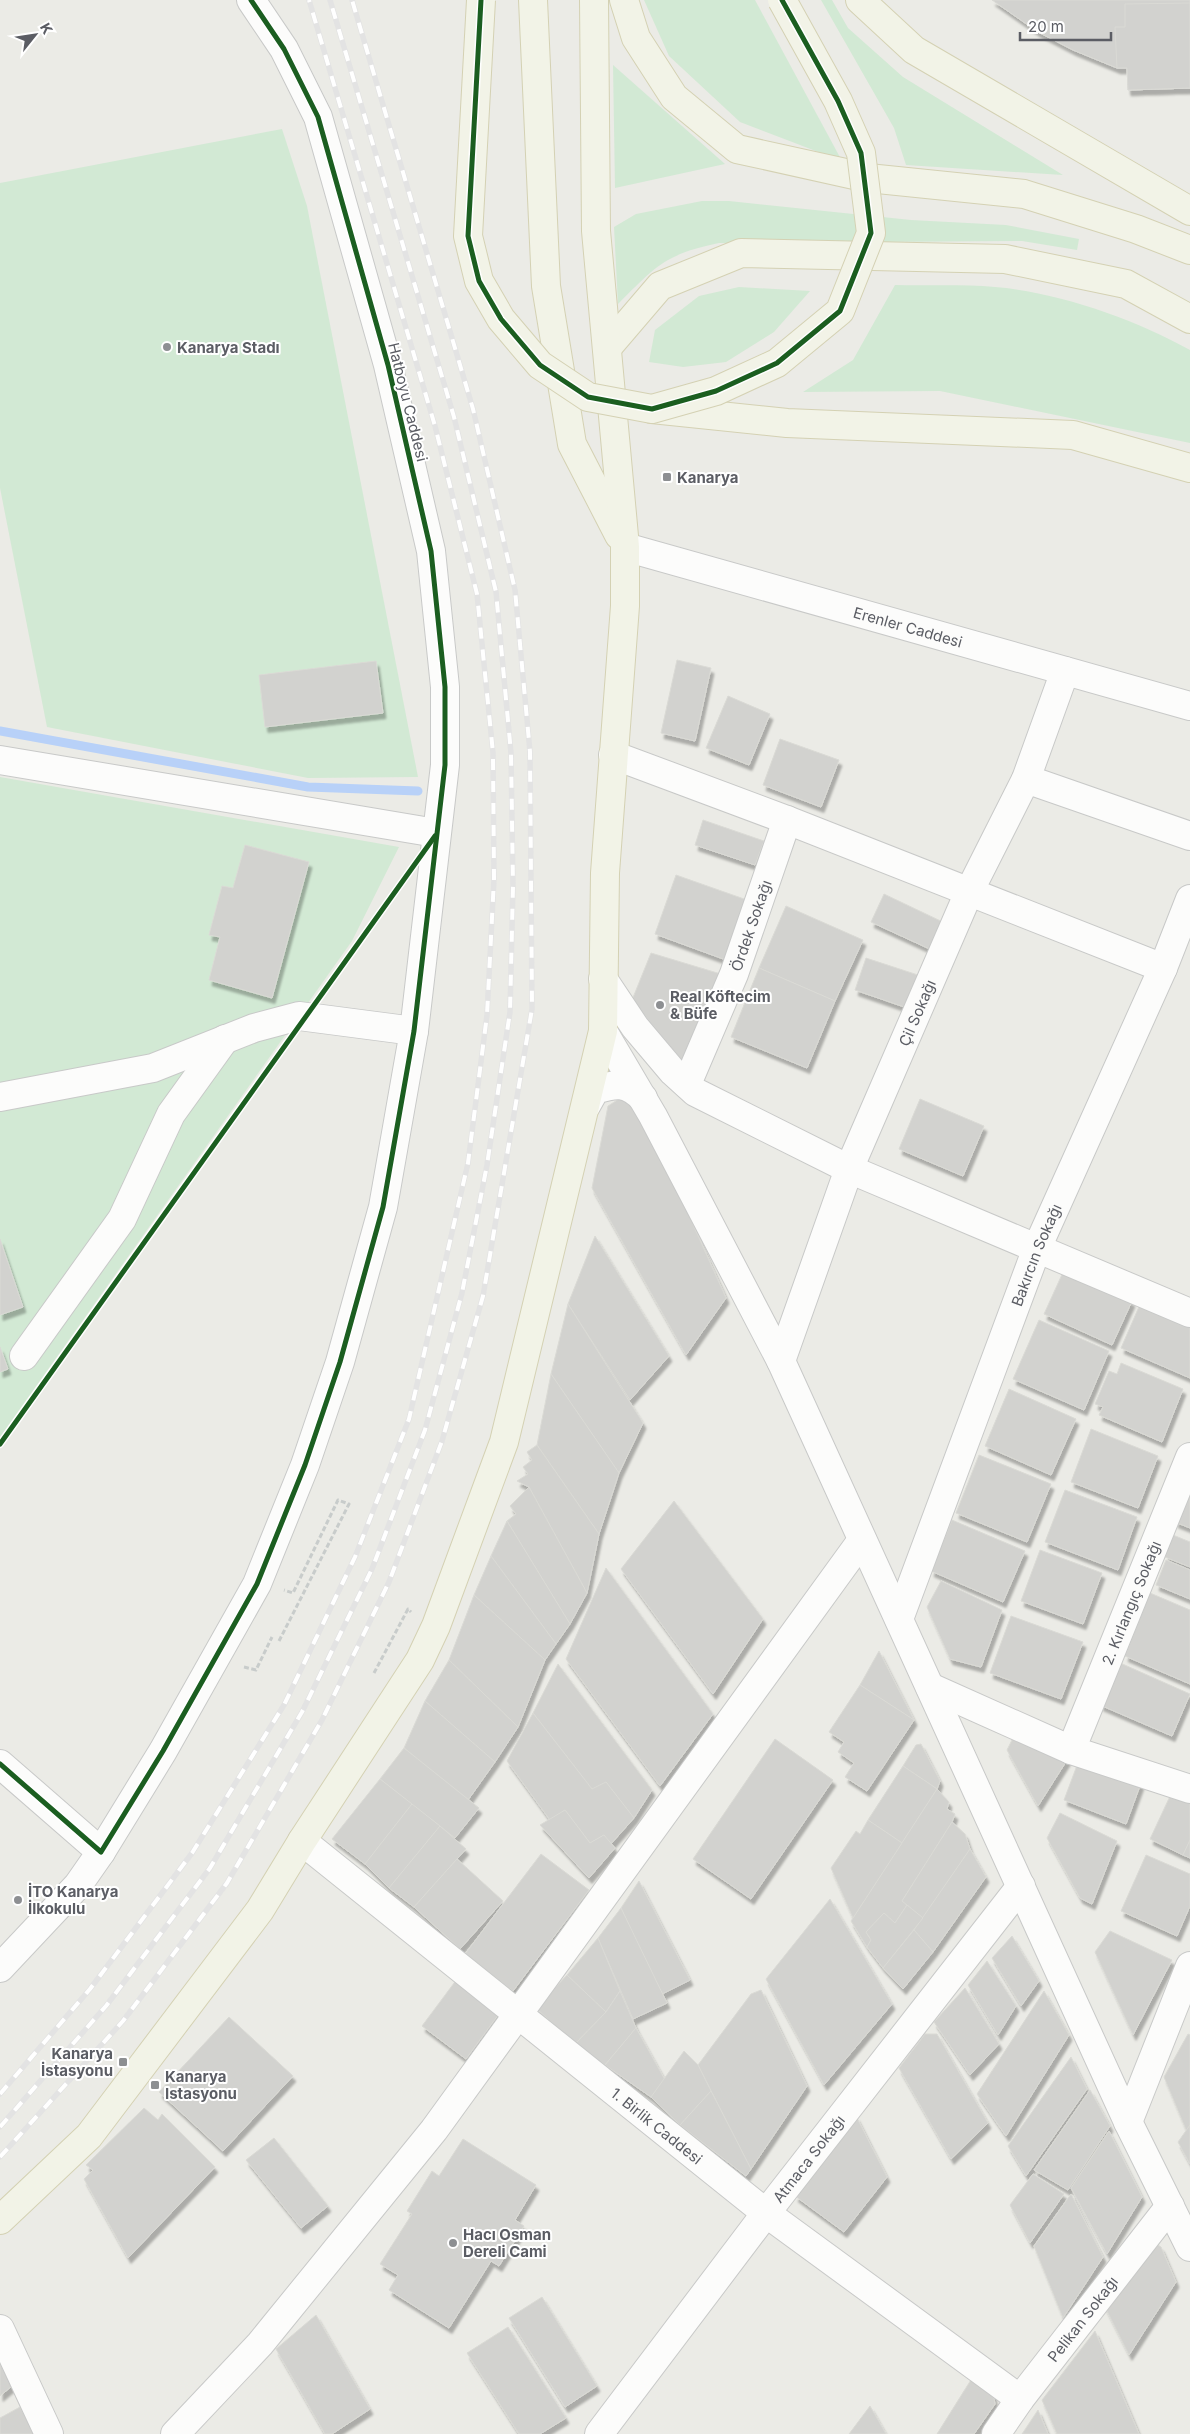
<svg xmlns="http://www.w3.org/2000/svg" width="1190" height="2434" viewBox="0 0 1190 2434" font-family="Inter,sans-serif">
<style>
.green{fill:#d2e9d4}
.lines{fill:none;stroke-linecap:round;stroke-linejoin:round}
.stream{stroke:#b8d1f8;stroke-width:9}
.building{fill:#d2d2cf;stroke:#dadad5;filter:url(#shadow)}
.minor-casing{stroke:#c8c9c8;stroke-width:30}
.major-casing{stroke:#d4d1b3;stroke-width:30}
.path{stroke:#c8cccb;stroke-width:3;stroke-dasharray:5 2.5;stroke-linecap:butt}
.minor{stroke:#fcfcfb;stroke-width:28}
.major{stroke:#f2f3e7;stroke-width:28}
.rail-casing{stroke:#e3e3e3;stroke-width:5.5}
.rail{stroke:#fff;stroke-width:4;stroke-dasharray:11;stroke-linecap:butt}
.major-bridge-casing{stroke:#d4d1b3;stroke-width:30;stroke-linecap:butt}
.major-bridge{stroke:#f2f3e7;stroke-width:28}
.cycleway-casing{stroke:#fff;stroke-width:8}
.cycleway{stroke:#1b5e20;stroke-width:5}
.poi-dot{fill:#8d8f92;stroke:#fff;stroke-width:2}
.labels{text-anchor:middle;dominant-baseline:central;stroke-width:4;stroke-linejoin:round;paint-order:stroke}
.poi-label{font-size:15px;font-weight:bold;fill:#5b5d64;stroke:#fff;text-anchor:start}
.street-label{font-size:15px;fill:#5b5d64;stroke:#fff}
</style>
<defs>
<filter id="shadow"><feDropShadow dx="3" dy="5.5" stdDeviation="1" flood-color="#0004"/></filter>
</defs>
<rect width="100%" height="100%" fill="#ebebe6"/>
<!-- green -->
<g class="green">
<polygon points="644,0 755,0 842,161 740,122 669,56"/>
<polygon points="821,0 832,0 848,28 903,77 1063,175 906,165 894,128"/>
<polygon points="613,65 725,164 615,188"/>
<polygon points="282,129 307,206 418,777 308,778 47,727 0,488 0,183"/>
<path d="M702,201H729L911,220L1006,225L1079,239L1077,250L1022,241L719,243C665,254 655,267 618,304L614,227L636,214Z"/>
<path d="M895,285C928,286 962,284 995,287C1058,292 1135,319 1190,350V443L940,391L803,392L853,360Z"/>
<polygon points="739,287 810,291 774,332 726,362 683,367 649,362 655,330 699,296"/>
<polygon points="0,777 399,847 352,941 0,1437"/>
</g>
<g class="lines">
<!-- stream -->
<polyline class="stream" points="0,731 308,787 418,791"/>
</g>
<!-- building -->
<g class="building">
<polygon points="992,0 1190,0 1190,88 1128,90 1127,68 1117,68 1073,50 1038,32"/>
<polygon points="1190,3 1190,88 1128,90 1127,68 1117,68 1115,27 1125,27 1125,4"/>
<polygon points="677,660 711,668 695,741 661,733"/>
<polygon points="376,661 383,713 265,727 259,675"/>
<polygon points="728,696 770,714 749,765 706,748"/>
<polygon points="780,739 839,760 821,807 763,785"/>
<polygon points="703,820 764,841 755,865 695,845"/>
<polygon points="245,845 309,862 272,998 209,980 220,937 209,935 222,886 233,888"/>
<polygon points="676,875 747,900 726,960 655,934"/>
<polygon points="884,894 947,924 934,951 871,922"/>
<polygon points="786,906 863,940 835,1001 759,968"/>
<polygon points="651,953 724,975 690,1070 632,1000"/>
<polygon points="866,958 924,977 913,1010 855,990"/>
<polygon points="759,968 835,1001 807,1068 731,1037"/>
<polygon points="622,1097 647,1122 726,1298 686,1355 592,1188 608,1106"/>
<polygon points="920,1099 984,1126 963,1176 899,1149"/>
<polygon points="595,1236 669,1356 630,1400 568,1304"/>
<polygon points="0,1239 23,1307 0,1315"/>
<polygon points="1064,1270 1132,1301 1112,1345 1044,1314"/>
<polygon points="1141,1302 1190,1323 1190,1378 1121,1348"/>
<polygon points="568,1304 643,1423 619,1473 551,1374"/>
<polygon points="1039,1320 1109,1351 1084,1410 1013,1379"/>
<polygon points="0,1347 8,1369 0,1372"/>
<polygon points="1121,1363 1183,1389 1162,1442 1099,1415 1103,1407 1095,1404 1109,1371 1117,1374"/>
<polygon points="551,1374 619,1473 599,1534 537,1445"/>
<polygon points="1009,1389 1076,1419 1051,1475 985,1446"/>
<polygon points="1091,1429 1158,1456 1138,1508 1071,1482"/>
<polygon points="537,1445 599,1534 587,1593 529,1487 517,1481 528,1474 523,1467 532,1460 527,1452"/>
<polygon points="979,1455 1051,1484 1027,1542 956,1513"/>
<polygon points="1190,1484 1190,1528 1175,1522"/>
<polygon points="529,1487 587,1593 570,1624 507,1521 516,1514 510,1506"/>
<polygon points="1065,1490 1137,1517 1118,1570 1045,1542"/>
<polygon points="674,1501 763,1619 713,1694 621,1569"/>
<polygon points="952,1520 1025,1551 1003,1602 931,1571"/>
<polygon points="507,1521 570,1624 556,1644 491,1556"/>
<polygon points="1173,1535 1190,1542 1190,1567 1165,1557"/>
<polygon points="1040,1550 1102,1573 1083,1624 1021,1601"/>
<polygon points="491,1556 556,1644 545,1660 474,1595"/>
<polygon points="1166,1560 1190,1570 1190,1599 1156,1585"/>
<polygon points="606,1568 713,1714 660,1786 566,1659"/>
<polygon points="941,1581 1002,1610 981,1667 950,1659 927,1607"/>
<polygon points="1150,1593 1190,1610 1190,1684 1125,1656"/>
<polygon points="474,1595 545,1660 518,1727 449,1660"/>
<polygon points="1011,1616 1083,1642 1061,1699 990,1673"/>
<polygon points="879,1651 914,1720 860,1685"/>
<polygon points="449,1660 518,1727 495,1762 425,1701"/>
<polygon points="1118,1662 1190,1694 1172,1736 1100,1705"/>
<polygon points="558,1664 652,1790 634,1818 606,1782 592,1789 533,1713"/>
<polygon points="860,1685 914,1720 867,1791 845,1777 854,1763 838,1752 844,1742 829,1732"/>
<polygon points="425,1701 495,1762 468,1800 404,1748"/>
<polygon points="533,1713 592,1789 606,1782 634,1818 610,1845 604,1835 590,1843 565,1810 550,1820 507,1761"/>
<polygon points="1016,1732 1069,1757 1038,1806 1007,1750"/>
<polygon points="775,1739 833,1780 751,1899 693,1859"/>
<polygon points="921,1744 940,1781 937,1789 903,1766 916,1745"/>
<polygon points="404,1748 479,1808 455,1838 380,1779"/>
<polygon points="1079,1760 1141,1783 1126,1824 1064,1800"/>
<polygon points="903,1766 937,1789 902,1843 868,1820"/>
<polygon points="380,1779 412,1804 365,1864 332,1839"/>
<polygon points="937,1789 949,1802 947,1809 955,1814 952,1822 902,1901 907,1905 895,1923 884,1913 866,1932 871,1940 867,1947 851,1921"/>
<polygon points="1171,1794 1190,1803 1190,1840 1183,1855 1150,1839"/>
<polygon points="412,1804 440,1826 389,1888 365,1864"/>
<polygon points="565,1810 590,1843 604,1835 615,1848 589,1878 540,1825"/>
<polygon points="1060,1813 1117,1841 1092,1904 1080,1898 1047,1838"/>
<polygon points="868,1820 902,1843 853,1918 831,1868 856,1831 860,1834"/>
<polygon points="952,1822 965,1834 970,1849 923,1918 902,1901"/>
<polygon points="440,1826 466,1849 414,1907 389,1888"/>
<polygon points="1190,1840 1190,1858 1183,1855"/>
<polygon points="970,1849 986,1877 933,1952 914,1930"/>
<polygon points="541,1854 589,1890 513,1991 465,1954"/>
<polygon points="1146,1855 1190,1874 1190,1906 1177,1936 1121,1911"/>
<polygon points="457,1859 503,1901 460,1949 414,1907"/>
<polygon points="639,1881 690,1980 662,1994 621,1908"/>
<polygon points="830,1899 892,2004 824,2085 766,1979"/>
<polygon points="907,1905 923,1918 883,1968 867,1947 871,1940 866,1932 884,1913 895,1923"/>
<polygon points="621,1908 667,2003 633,2019 598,1938"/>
<polygon points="914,1930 933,1952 903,1989 883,1968"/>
<polygon points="1110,1931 1172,1960 1133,2035 1095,1952"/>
<polygon points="1012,1936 1039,1981 1021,2006 992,1958"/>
<polygon points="598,1938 620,1991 606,2012 567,1975"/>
<polygon points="987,1961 1016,2006 998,2035 968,1985"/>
<polygon points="567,1975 606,2012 575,2044 536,2008"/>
<polygon points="457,1979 501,2011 466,2059 422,2026"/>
<polygon points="965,1988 999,2044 970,2075 934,2022"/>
<polygon points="761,1990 807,2086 751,2169 698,2065 751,1994"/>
<polygon points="620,1991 636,2028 605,2065 575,2044 606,2012"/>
<polygon points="1044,1991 1069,2035 1006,2136 977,2094"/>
<polygon points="229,2017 293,2076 223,2151 159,2092"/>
<polygon points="636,2028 665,2080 651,2097 605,2065"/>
<polygon points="925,2034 937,2034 988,2123 951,2159 899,2068"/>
<polygon points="1188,2034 1190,2035 1190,2125 1187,2132 1164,2077"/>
<polygon points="684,2051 698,2065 711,2091 680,2125 651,2097"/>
<polygon points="1071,2057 1087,2089 1026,2176 1008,2146"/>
<polygon points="1090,2090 1110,2126 1068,2190 1034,2170"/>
<polygon points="711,2091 751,2169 746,2176 680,2125"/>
<polygon points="144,2108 158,2120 162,2114 215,2167 128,2258 84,2179 93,2170 86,2165"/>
<polygon points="856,2116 887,2177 844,2232 795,2196"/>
<polygon points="1190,2125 1190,2164 1178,2142"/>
<polygon points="1109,2131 1142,2197 1107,2254 1071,2188"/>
<polygon points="274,2138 328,2206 301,2228 246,2160"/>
<polygon points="463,2139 536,2185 515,2220 524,2226 499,2266 491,2261 449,2328 389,2290 398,2275 380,2264 412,2214 407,2211 432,2171 439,2176"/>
<polygon points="1033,2174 1064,2194 1030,2243 1010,2205"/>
<polygon points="1071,2194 1103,2257 1063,2318 1034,2246"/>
<polygon points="1152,2241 1161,2247 1176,2282 1129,2355 1103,2303"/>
<polygon points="542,2297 597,2386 565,2407 509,2318"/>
<polygon points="316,2315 370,2409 332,2434 325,2434 276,2349"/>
<polygon points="508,2327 566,2418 540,2434 519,2434 467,2353"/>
<polygon points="1095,2331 1139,2434 1057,2434 1042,2400"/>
<polygon points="0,2364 12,2386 0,2396"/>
<polygon points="974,2375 992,2388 995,2404 974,2434 937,2434"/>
<polygon points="870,2406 886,2434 849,2434"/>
<polygon points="20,2407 35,2434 0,2434 0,2418"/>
<polygon points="1038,2410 1048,2434 1022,2434"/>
</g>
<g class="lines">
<!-- minor casing -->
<g class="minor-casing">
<g id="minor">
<path id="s1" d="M625,547L1190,706"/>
<polyline points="613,755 787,820 1163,968"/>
<polyline points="0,760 436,833"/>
<polyline points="1026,779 1190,836"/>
<polyline points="603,979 635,1027 673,1072 695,1092 849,1169 1190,1313"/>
<polyline points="603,1031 653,1116 781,1361 1128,2122 1190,2247"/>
<path id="s2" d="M687,1084L734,974L787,820"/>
<polyline points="0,1097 153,1068 254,1028 299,1016 414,1031"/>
<path d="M586,1106L595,1090C617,1083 626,1082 643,1098"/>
<polyline points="24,1356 122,1219 171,1114 225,1039"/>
<path id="s3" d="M781,1361L849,1169L969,892L1026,779L1065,671"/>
<path id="s4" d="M899,1619L1037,1248L1163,968L1190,899"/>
<polyline points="930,1687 1071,1750 1190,1789"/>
<path id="s5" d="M1071,1750L1190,1457"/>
<polyline points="0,1764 101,1852"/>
<path id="s6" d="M302,1841L766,2213L1020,2399"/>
<polyline points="0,1968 78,1885 101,1852 163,1751 257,1584 305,1465 340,1362 383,1207 414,1031 445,765 445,687 431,551 388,365 318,117 284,49 251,0"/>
<polyline points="1128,2122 1190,1966"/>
<polyline points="0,2329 49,2434"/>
<polyline points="175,2434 260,2344 434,2130 862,1540"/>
<path id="s7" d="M599,2434L766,2213L1021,1886"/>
<path id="s8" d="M996,2434L1020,2399L1170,2206"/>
</g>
</g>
<!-- major casing -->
<g class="major-casing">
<g id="major">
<polyline points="533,0 546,286 572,444 619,535"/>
<polyline points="624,0 636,38 674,97 737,149 868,178 1024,194 1136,229 1190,250"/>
<polyline points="860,0 914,50 1190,211"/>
<polyline points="607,348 660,286 741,253 1005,259 1126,284 1190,319"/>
<polyline points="652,409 787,423 1073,435 1190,468"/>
<polyline points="0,2220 89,2136 260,1910 302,1841 420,1660 436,1626 504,1442 603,1031 605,873 625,606 625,547 596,231 594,0"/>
</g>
</g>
<!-- path -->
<g class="path">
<polyline points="279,1641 349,1504 338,1500 293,1593 284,1590"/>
<polyline points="244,1667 256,1670 272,1637"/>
<polyline points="374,1673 408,1609 411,1612"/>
</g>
<!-- minor -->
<use href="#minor" class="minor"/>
<!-- major -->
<use href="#major" class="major"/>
<!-- rail casing -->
<g class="rail-casing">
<g id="rail">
<polyline points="0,2094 90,1989 192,1853 284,1705 355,1557 409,1419 468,1163 487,1015 494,879 493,753 477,594 435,426 309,0"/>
<polyline points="0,2127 106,2006 210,1868 302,1712 372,1569 425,1430 462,1293 487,1165 510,1012 513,886 511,753 496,592 454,417 330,0"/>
<polyline points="0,2157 123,2021 227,1883 322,1720 389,1582 442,1441 483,1296 532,1009 530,752 515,590 473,409 352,0"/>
</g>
</g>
<!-- rail -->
<use href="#rail" class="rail"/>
<!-- major-bridge casing -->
<g class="major-bridge-casing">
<polyline id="major-bridge" points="481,0 468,236 479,281 501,319 540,365 588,397 652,409 716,391 777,363 840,311 871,233 861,153 838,101 782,0"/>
</g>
<!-- major-bridge -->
<use href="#major-bridge" class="major-bridge"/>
<!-- cycleway casing -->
<g class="cycleway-casing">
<g id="cycleway">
<polyline points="481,0 468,236 479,281 501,319 540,365 588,397 652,409 716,391 777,363 840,311 871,233 861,153 838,101 782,0"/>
<polyline points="0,1444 435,836"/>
<polyline points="0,1764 101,1852 163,1751 257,1584 305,1465 340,1362 383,1207 414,1031 445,765 445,687 431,551 388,365 318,117 284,49 251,0"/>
</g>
</g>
<!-- cycleway -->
<use href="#cycleway" class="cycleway"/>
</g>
<!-- markers -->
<g class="poi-dot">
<circle cx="167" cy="347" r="5"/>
<rect x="662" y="472" width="10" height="10" rx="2.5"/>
<circle cx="660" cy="1005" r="5"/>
<circle cx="18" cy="1900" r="5"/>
<rect x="118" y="2057" width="10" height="10" rx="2.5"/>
<rect x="150" y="2080" width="10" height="10" rx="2.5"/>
<circle cx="453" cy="2243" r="5"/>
</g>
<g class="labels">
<!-- poi labels -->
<g class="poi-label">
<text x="177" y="347">Kanarya Stadı</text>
<text x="677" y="477">Kanarya</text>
<text x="670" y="996">Real Köftecim<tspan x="670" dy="17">&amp; Büfe</tspan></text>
<text x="28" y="1891">İTO Kanarya<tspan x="28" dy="17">İlkokulu</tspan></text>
<text x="113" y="2053" text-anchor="end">Kanarya<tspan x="113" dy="17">İstasyonu</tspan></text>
<text x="165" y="2076">Kanarya<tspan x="165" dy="17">Istasyonu</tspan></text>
<text x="463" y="2234">Hacı Osman<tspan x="463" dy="17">Dereli Cami</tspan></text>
</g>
<!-- street labels -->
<g class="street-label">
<text transform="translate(408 402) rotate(76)">Hatboyu Caddesi</text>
<text stroke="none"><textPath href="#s1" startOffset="294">Erenler Caddesi</textPath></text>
<text stroke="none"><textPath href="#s2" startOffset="171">Ördek Sokağı</textPath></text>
<text stroke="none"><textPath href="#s3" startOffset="374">Çil Sokağı</textPath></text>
<text stroke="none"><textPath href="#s4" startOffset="389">Bakırcın Sokağı</textPath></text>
<text stroke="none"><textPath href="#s5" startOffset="159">2. Kırlangıç Sokağı</textPath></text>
<text stroke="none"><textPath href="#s6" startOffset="455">1. Birlik Caddesi</textPath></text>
<text stroke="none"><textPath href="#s7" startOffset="346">Atmaca Sokağı</textPath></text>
<text stroke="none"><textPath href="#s8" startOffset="144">Pelikan Sokağı</textPath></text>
</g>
</g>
<!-- north arrow -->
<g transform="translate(35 35) rotate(60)" stroke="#ffffff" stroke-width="4" paint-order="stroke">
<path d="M0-4L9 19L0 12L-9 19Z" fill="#5b5d64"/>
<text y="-8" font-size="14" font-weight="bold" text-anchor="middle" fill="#5b5d64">K</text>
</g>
<!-- scale -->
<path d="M1020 32v8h91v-8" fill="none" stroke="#5b5d64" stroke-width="2.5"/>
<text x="1028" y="32" font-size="15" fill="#5b5d64" stroke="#ffffff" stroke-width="4" paint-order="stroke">20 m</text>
</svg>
